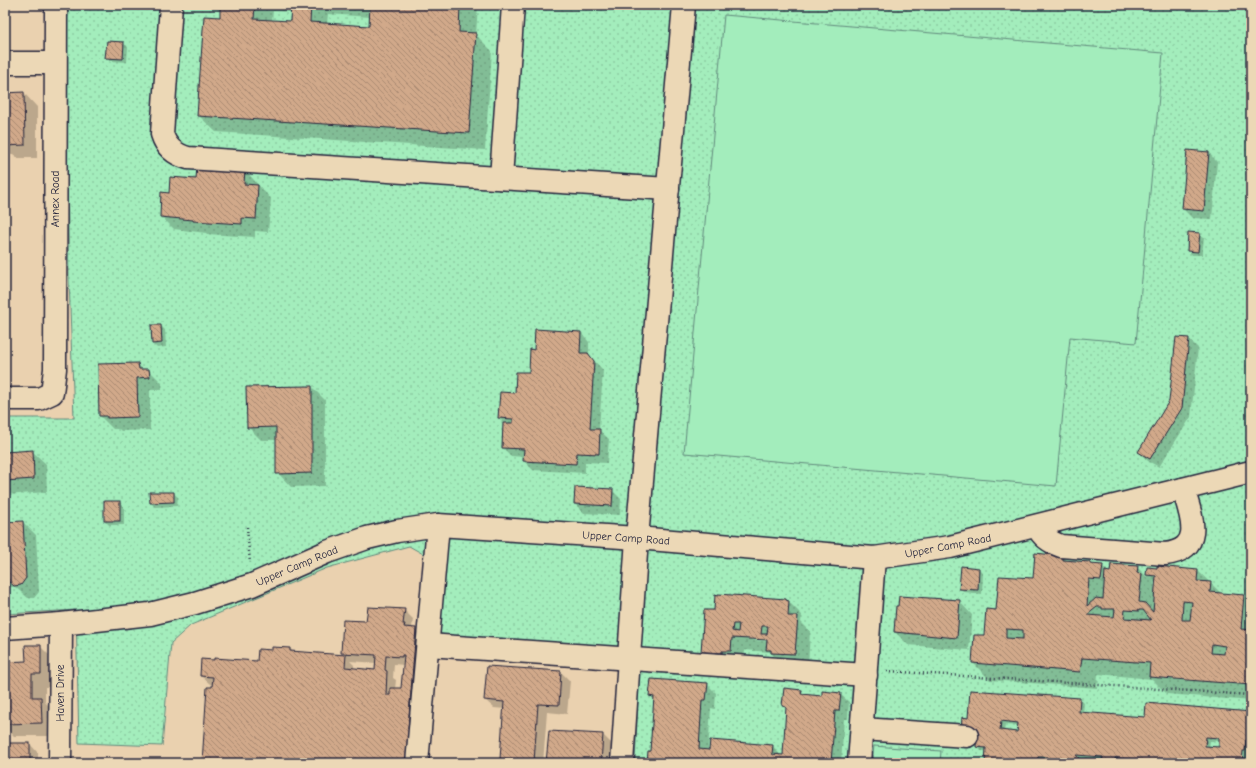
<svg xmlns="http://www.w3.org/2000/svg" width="1256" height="768" viewBox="0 0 1256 768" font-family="'Comic Neue',sans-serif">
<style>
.grass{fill:url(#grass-dots);stroke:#62887c}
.pitch{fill:#a3edbc;stroke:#62887c}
.shadow{fill:#0003;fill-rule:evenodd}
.building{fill:url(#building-back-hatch);stroke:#22223b;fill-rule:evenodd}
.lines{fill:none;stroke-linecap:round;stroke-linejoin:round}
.minor-casing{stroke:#22223b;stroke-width:25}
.path{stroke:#22223b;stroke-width:2.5;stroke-dasharray:1 3;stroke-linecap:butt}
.minor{stroke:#ecd8b6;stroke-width:22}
.labels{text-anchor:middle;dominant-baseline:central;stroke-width:3;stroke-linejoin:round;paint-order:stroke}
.street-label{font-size:11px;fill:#22223b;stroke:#ecd8b6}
</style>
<defs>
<pattern id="grass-dots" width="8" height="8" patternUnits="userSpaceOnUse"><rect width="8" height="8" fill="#a3edbc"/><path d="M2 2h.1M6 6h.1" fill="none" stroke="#8ccba2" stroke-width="1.8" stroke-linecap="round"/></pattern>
<pattern id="building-back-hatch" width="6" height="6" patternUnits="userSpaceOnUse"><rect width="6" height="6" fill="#d1a98a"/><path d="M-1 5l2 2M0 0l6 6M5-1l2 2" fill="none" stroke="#a98972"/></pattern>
</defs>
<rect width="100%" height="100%" fill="#ead1af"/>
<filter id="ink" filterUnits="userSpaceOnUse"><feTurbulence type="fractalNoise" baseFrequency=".025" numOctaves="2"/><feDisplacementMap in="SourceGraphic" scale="8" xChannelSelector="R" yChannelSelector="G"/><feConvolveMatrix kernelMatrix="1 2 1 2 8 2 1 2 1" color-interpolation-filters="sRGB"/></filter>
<g filter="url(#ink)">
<!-- grass -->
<polygon class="grass" points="70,5 1251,5 1251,763 635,763 640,653 435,638 441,564 409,546 327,568 191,625 171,643 162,746 79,743 76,610 5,614 5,418 74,418 69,280 64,35"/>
<!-- pitch -->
<g class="pitch">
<polygon points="724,15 1163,53 1136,343 1070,337 1056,486 684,453"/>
<polygon points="874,746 941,751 940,763 872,763"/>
</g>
<!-- shadow -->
<g class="shadow">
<path d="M221,5H478L476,35L492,51L485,150L216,132L198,115L221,18ZM273,11L292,12L291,22L272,21ZM328,14L370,17V27L327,24Z"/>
<polygon points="123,43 128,47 127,62 111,61 106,57"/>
<polygon points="24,93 37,107 37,158 18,158 13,154 5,154 5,94"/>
<polygon points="1209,153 1217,162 1212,219 1192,218 1183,209"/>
<polygon points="245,170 271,199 268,232 255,231 255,237 207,234 206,233 174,229 161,216 169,194 197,180"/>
<polygon points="1199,234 1204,238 1202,255 1192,255 1188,250"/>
<polygon points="161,326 165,330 166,347 157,348 153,344"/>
<polygon points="581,333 589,342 589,355 603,370 599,430 609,439 607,463 585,462 585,473 533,470 524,461 524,457 511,456 503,448 504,423 499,418 530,373 535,351"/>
<polygon points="1177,338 1189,339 1198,348 1191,417 1159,467 1148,461 1139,452 1170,402"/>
<polygon points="138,364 143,370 149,370 162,383 162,390 150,390 150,430 121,431 119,429 113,429 100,416"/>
<polygon points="312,387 325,400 325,486 291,487 278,473 277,440 261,440 248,427"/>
<polygon points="32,451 46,464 47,492 5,495 5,453"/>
<polygon points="612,490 621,499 620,515 584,513 575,504"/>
<polygon points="173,493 178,497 177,506 155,507 151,503"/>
<polygon points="105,502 120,502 124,507 124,525 109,525 105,521"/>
<polygon points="23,522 36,535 39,592 34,598 28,598 15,587 5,587 5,523"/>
<path d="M1063,557L1068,561L1090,563L1093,566H1102L1109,573L1137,567L1147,577V568L1198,571L1222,594L1243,596L1251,604V701L1167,694L1152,679L1098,674L1097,688L990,680L973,663L997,611ZM1154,582L1156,584V589L1154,587Z"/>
<polygon points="979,569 983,573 982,594 964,592 960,588"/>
<polygon points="959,601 972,615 969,650 908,645 895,632 899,607"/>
<path d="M789,602L802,615L801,622L810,631L808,667L780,662L770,652L745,650L744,664H715L702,651L715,612ZM751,638L772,640V642L751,640Z"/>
<path d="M404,610L413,619L412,628L415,629L424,638L416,763H203L213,685L210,684L201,676L258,662L273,651L290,649L293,652L346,656L342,652L367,623ZM350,661L376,663V671L354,669V665ZM344,663H346L345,673ZM394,664L404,665L402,689H395L396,680L393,678Z"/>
<polygon points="40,646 53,659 54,687 45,687 45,702 54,711 54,736 14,736 5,727 5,663 27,662"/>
<polygon points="487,667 561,672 570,681 567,714 547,712 543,763 505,763 501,759 505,709 494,708 485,700"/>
<polygon points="707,684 716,693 715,709 711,708 708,751 773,746 781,756 784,756 787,710 783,706 801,691 806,695 822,697 840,694 849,702 848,719 844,719 841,763 648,763 651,752 655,700 650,696"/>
<path d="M971,691L1080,699L1084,703L1083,714L1146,719L1251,713V744L1249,755H1247L1246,763H1134L1119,762V763H1103V761L1079,759L1083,763H1047V761H1042L1041,763H986L987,751H981L977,746L978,735L969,719ZM1005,725L1018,726V733L1004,732ZM1210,741H1220L1219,748L1209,747Z"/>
<polygon points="550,732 603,735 612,744 610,763 547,763"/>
<polygon points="5,744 30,744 38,753 38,761 41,760 44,763 5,763"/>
</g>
<!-- building -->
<g class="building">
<polygon points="220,5 255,5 254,19 290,21 291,5 311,5 310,22 369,26 370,5 460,5 459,32 476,33 469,133 197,116 204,16 220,17"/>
<polygon points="107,41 124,42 123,59 105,58"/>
<polygon points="24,92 25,145 5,146 5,93"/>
<polygon points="1187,150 1209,152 1204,211 1182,209"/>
<polygon points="197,166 245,169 244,184 258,185 256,219 242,218 242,224 193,221 193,220 160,217 161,192 169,193 170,177 196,179"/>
<polygon points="1188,232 1200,233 1198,252 1187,251"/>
<polygon points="151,325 161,325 162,343 152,344"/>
<polygon points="535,329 581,332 580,353 588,353 594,361 590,429 600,429 599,454 577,453 576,464 523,461 524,449 502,448 503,423 513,423 513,419 498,418 500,392 515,393 516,372 529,372 530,349 534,350"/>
<polygon points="1176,337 1189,338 1182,408 1150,459 1138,452 1169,401"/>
<polygon points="138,363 139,369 149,369 150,377 137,378 138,417 107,418 107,416 99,416 98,364"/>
<polygon points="312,386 312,473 276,474 276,427 247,428 246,387"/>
<polygon points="33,450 34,479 5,481 5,452"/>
<polygon points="575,487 613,489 612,506 574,504"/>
<polygon points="149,492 174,492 174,502 150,503"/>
<rect x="104" y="501" width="16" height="20"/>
<polygon points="23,521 26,578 21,585 14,586 8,581 7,574 5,574 5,522"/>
<path d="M1035,553L1063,556V560L1090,562V564L1103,565L1101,580L1089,579L1087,606L1096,598L1103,599L1105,571L1110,572L1111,564L1138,566L1137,573L1142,574L1139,602L1145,603L1153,612L1156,576L1146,575L1147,567L1157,568V566L1198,570L1197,581L1211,582L1210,592L1244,595L1241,629L1251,630V685L1149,677L1150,663L1082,658L1080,672L972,663L974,635H984L986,609L996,610L999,576L1033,578ZM1183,601L1192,602L1190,620H1182ZM1097,607H1102V609H1115L1114,617L1087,615ZM1125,610L1139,611V610H1143L1151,620L1124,618ZM1006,629L1023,630V639L1006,638ZM1212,644L1225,646L1224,654L1211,653Z"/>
<polygon points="961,566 979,568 978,590 959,589"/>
<path d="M718,594L786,599V600L789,601L788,616H798L795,654L771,653V650H766L767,640L732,638L731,651H722V653L701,652L704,610H714L715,595L718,596ZM733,624H739L738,632L732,631ZM762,626H768L767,634H761Z"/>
<polygon points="899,596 960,600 957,638 894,632 896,606 898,606"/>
<path d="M368,607L405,609L403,624H405L404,627L416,628L408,729H410L408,763H202L207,687H212L213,677L200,676L201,659L214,660V658L257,661L258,649L272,650V647L290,648V651L346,655L345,667L375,670L376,655L341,653L343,620L366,621ZM402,655H404L401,688H390V695H386L387,671L385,670L386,656L402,657Z"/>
<polygon points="25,645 41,645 41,674 32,674 32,697 41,697 42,723 5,724 5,662 26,661"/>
<polygon points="487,666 561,671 559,705 538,704 534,762 500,759 504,702 484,700"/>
<polygon points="651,679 708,683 706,700 702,700 699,749 709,750 710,740 773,745 772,754 783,755 786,707 782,706 784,688 802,690 801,694 822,696 822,691 841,693 839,711 835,711 831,763 647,763 648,751 650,751 654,697 649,696"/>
<path d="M970,690L1080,698L1079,712L1145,717L1146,703L1251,712V740H1246L1245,751H1243L1242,763H1138L1142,760L1115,758V763H1102L1103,757L1076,755L1083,763H1046L1047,757H1038L1037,763H985L986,748L976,747L977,731L961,730L962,717L968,718ZM1001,721L1018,723L1017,732L1000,730ZM1206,737L1219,738V747L1205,746Z"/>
<polygon points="549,731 603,734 601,763 546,763"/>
<rect x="5" y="743" width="25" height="20"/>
<polygon points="41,759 41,763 30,763 30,760"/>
</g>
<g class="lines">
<!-- minor casing -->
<g class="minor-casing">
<g id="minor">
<path d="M171,5L162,134C166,147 174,154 188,158L668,189"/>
<polyline points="5,63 55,63"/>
<polyline points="501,178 513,5"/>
<polyline points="5,399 39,399 52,393 55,369 56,5"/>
<path d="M1037,526C1042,537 1050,542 1061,546L1165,554C1206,549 1191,515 1183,489"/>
<polyline points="5,628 61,624 150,614 195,603 252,585 327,552 367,538 397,531 438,525 637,538 874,558 950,547 1251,472"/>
<polyline points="428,645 866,675"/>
<polyline points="862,729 967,736"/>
<polyline points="60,763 61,624"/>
<polyline points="417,763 438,525"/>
<polyline points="622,763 637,538 684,5"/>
<polyline points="859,763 874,558"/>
</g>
</g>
<!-- path -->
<g class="path">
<polyline points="247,527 250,563"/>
<polyline points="887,671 1251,695"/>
</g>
<!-- minor -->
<use href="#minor" class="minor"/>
</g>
</g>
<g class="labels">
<!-- street labels -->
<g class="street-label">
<text transform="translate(55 199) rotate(-90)">Annex Road</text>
<text transform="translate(626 538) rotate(4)">Upper Camp Road</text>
<text transform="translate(948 546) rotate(-11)">Upper Camp Road</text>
<text transform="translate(297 566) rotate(-23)">Upper Camp Road</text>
<text transform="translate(60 693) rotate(-90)">Haven Drive</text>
</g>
</g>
<!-- margin -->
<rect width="1256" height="768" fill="none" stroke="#ecd8b6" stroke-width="20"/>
<rect x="10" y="10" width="1236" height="748" fill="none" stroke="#22223b" stroke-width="1.5" filter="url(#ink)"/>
</svg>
